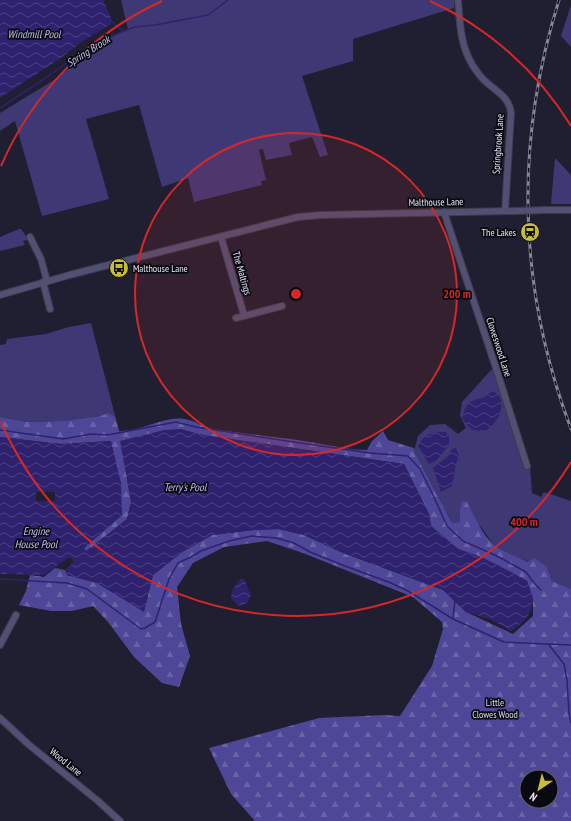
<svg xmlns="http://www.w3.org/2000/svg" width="571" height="821" viewBox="0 0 571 821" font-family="'PT Sans Narrow',sans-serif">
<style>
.green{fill:#3e3975}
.forest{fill:url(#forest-firs);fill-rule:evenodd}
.water{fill:url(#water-waves);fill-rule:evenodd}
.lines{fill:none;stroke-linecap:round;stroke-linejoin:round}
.stream{stroke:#2e226f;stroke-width:1.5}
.minor-casing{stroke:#3b3b4c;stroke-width:8}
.minor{stroke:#515073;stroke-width:6}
.rail-casing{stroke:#868695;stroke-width:3}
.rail{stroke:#090911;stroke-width:1.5;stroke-dasharray:4.5;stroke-linecap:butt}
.minor-bridge-casing{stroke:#3b3b4c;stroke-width:8;stroke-linecap:butt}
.minor-bridge{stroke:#515073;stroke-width:6}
.ring{fill:none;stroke:#d62828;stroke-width:2}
.labels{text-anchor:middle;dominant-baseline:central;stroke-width:3.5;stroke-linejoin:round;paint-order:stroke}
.street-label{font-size:10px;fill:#e6e7f3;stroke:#090911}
.poi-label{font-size:10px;fill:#e6e7f3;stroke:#090911;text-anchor:end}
.park-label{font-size:10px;fill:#dadbf2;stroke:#090911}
.water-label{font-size:11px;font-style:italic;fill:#c3c4f1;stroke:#090911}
.centre{fill:#d62828;stroke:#090911;stroke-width:2}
.ring-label{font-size:12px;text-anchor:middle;font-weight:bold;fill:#d62828;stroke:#090911;stroke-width:3.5;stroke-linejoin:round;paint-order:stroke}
</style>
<defs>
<pattern id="forest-firs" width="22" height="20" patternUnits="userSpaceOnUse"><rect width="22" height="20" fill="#4e4798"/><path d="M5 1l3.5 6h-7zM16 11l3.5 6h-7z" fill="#6862a7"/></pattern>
<pattern id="water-waves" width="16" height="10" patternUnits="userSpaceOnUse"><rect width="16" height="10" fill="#2e226f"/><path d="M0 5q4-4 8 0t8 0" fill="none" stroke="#4c4284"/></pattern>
</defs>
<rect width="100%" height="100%" fill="#1f1f31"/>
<!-- green -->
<g class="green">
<polygon points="121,0 454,0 454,8 353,39 353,61 302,76 328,155 320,157 312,137 289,143 292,155 266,160 263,149 259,150 266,180 261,181 262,185 194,202 188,178 162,187 139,105 86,119 109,199 42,216 15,121 0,131 0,113 54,80 108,39 128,29"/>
<polygon points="571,5 571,47 561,36"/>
<polygon points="555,158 571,175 571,204 551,204"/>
<polygon points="19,229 21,229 28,239 27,240 23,241 25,245 0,251 0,237"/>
<polygon points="91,323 119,431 108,413 100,416 63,421 27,422 0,417 0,345 6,344 7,339 46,334 69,327"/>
<polygon points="493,368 523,465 530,465 532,493 541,497 544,492 571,501 571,589 552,581 547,567 529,562 514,556 493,544 481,527 460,510 460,522 452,523 414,451 418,436 430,425 445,424 458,434 466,428 460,415 462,402"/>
</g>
<!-- forest -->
<path class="forest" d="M108,413L115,417L119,431C141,432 163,416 184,419C194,420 203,427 213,429C245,434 278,437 310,442C329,445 348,450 367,450L372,441L383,431L388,440L414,448V451L452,523L460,522V510L462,501L467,502C474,516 481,532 492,543C498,549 520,558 528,562L534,558L547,567L552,581L571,589V821H255L231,794L209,748L319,718L385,715L400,716L432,666L443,629L442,622L413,597L303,553L267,541L224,547L193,563L177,587L181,624L190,656L179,687L162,683L134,657L108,622L93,606L72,611H51L19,605L26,591L30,575L44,577L55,568L65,570L67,575L97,583L144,611L153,575L182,552L212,535L254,530L279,529L304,535L343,553L443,590L466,612L513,634L533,616V601L527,581L507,570L481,557L458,549L431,526L429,514L404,464L203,435L180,429L121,441L131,502L127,519L86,552L84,548L122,515L111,441L61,444L0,437V417L27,422L63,421L100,416ZM527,777H551V801H527Z"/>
<!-- water -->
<g class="water">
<polygon points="0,0 103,0 112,20 111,24 83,41 58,60 0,98"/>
<path d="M493,391C498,394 501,397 501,403C502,416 496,422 487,430C471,431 471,431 462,418L465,408L469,402L484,397Z"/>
<path d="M180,429L203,435L404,464L429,514L431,526L458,549L481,557L507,570L527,581C529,587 533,595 533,600C532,615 522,624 511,631L490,619L466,612L443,590L343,553L304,535L279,529L254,530L212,535L182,552L153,575L144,612L97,583L67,575L65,570L74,562L72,558H68L44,575L0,574V437L61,444L111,441L121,483L122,515L84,548L86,551L127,519L131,502L120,441L164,430ZM36,492H55V501H36Z"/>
<path d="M438,432H446L449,437V445L437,460L429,464L418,446C424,436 426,434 438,432Z"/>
<polygon points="456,448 459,456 456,464 452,486 441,492 433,468 447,457 452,449"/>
<path d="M240,579H244L251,595C248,604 246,604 238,606L231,598L232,591Z"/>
</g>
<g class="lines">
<!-- stream -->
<g class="stream">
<polyline points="112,22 123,31"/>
<polyline points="0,108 44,79 75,57 108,37 135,27 155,25 208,15 228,0"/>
<polyline points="0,430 63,439 91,434 107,435 176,422 196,427 287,441 370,453 408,456 420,469 433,495 447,526 463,541 497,556 526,572 534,583 541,590"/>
<polyline points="0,579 67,583 87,589 141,629 145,628 155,622 169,579 178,563 191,557 201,551 229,541 252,536 276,538 294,543 310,552 345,566 391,583 408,591 453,619 504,642 571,645"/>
<polyline points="453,619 455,600"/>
<polyline points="549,645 564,664 567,680 569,713 571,723"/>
</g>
<!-- minor casing -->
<g class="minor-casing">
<g id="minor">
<path d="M458,0C460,23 460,45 473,66C476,70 479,75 482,78C493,90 509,95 511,113L505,211"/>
<polyline points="545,210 571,210"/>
<polyline points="444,212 494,362 527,466"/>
<polyline points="30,237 41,259 47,281"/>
<polyline points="221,237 244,315"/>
<polyline points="43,282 50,309"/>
<polyline points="0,295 73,274 298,217 321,215 515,211"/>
<polyline points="236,318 282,306"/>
<polyline points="0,645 16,615"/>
<polyline points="0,718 28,744 98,801 120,821"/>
</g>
</g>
<!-- minor -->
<use href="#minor" class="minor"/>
<!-- rail casing -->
<g class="rail-casing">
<path id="rail" d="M559,0C514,144 518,288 571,429"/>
</g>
<!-- rail -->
<use href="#rail" class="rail"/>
<!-- minor-bridge casing -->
<g class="minor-bridge-casing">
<polyline id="minor-bridge" points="515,211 545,210"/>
</g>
<!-- minor-bridge -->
<use href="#minor-bridge" class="minor-bridge"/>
</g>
<!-- distance rings -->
<circle cx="296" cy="294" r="161" fill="#d62828" fill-opacity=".12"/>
<g class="ring">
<circle cx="296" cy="294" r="161"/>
<path d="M571 462A322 322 0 0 1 1 422M1 166A322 322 0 0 1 162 1M430 1A322 322 0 0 1 571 126"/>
</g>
<!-- icons -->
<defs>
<g id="station-disc" transform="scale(1)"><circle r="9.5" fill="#c7bb3c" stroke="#090911"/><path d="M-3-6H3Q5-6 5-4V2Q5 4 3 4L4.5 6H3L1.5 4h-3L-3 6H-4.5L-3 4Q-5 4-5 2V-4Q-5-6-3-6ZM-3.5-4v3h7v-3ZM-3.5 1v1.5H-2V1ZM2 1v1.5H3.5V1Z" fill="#111"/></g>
<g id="bus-disc" transform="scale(1)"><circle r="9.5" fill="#c7bb3c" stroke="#090911"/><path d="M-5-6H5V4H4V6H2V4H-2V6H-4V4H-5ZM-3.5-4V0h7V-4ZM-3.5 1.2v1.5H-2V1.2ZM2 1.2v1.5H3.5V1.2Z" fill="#111"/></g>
</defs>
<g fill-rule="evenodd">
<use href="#station-disc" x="530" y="232"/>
<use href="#bus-disc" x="119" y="268"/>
</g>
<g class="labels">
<!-- street labels -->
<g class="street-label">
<text transform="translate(498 144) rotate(-86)">Springbrook Lane</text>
<text transform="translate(436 202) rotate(-1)">Malthouse Lane</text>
<text transform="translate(242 273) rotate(74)">The Maltings</text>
<text transform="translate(499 347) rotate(72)">Cloweswood Lane</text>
<text transform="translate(66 762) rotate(39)">Wood Lane</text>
</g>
<!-- poi labels -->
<g class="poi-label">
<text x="516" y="232">The Lakes</text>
<text x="133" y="268" text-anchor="start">Malthouse Lane</text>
</g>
<!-- park labels -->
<g class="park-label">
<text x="495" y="702">Little<tspan x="495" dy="12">Clowes Wood</tspan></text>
</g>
<!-- water labels -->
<g class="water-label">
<text x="34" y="34">Windmill Pool</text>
<text transform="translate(88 51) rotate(-32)">Spring Brook</text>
<text x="185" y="487">Terry's Pool</text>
<text x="36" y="531">Engine<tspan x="36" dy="13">House Pool</tspan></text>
</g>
</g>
<circle cx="296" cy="294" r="6" class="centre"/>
<g class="ring-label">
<text x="457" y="298">200 m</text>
<text x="524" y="526">400 m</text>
</g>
<!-- north arrow -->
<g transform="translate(539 789) rotate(215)"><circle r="19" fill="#090911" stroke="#61626b"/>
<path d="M0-3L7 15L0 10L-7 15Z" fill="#c7bb3c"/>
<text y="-6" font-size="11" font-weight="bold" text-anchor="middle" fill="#e6e7f3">N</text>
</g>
</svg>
